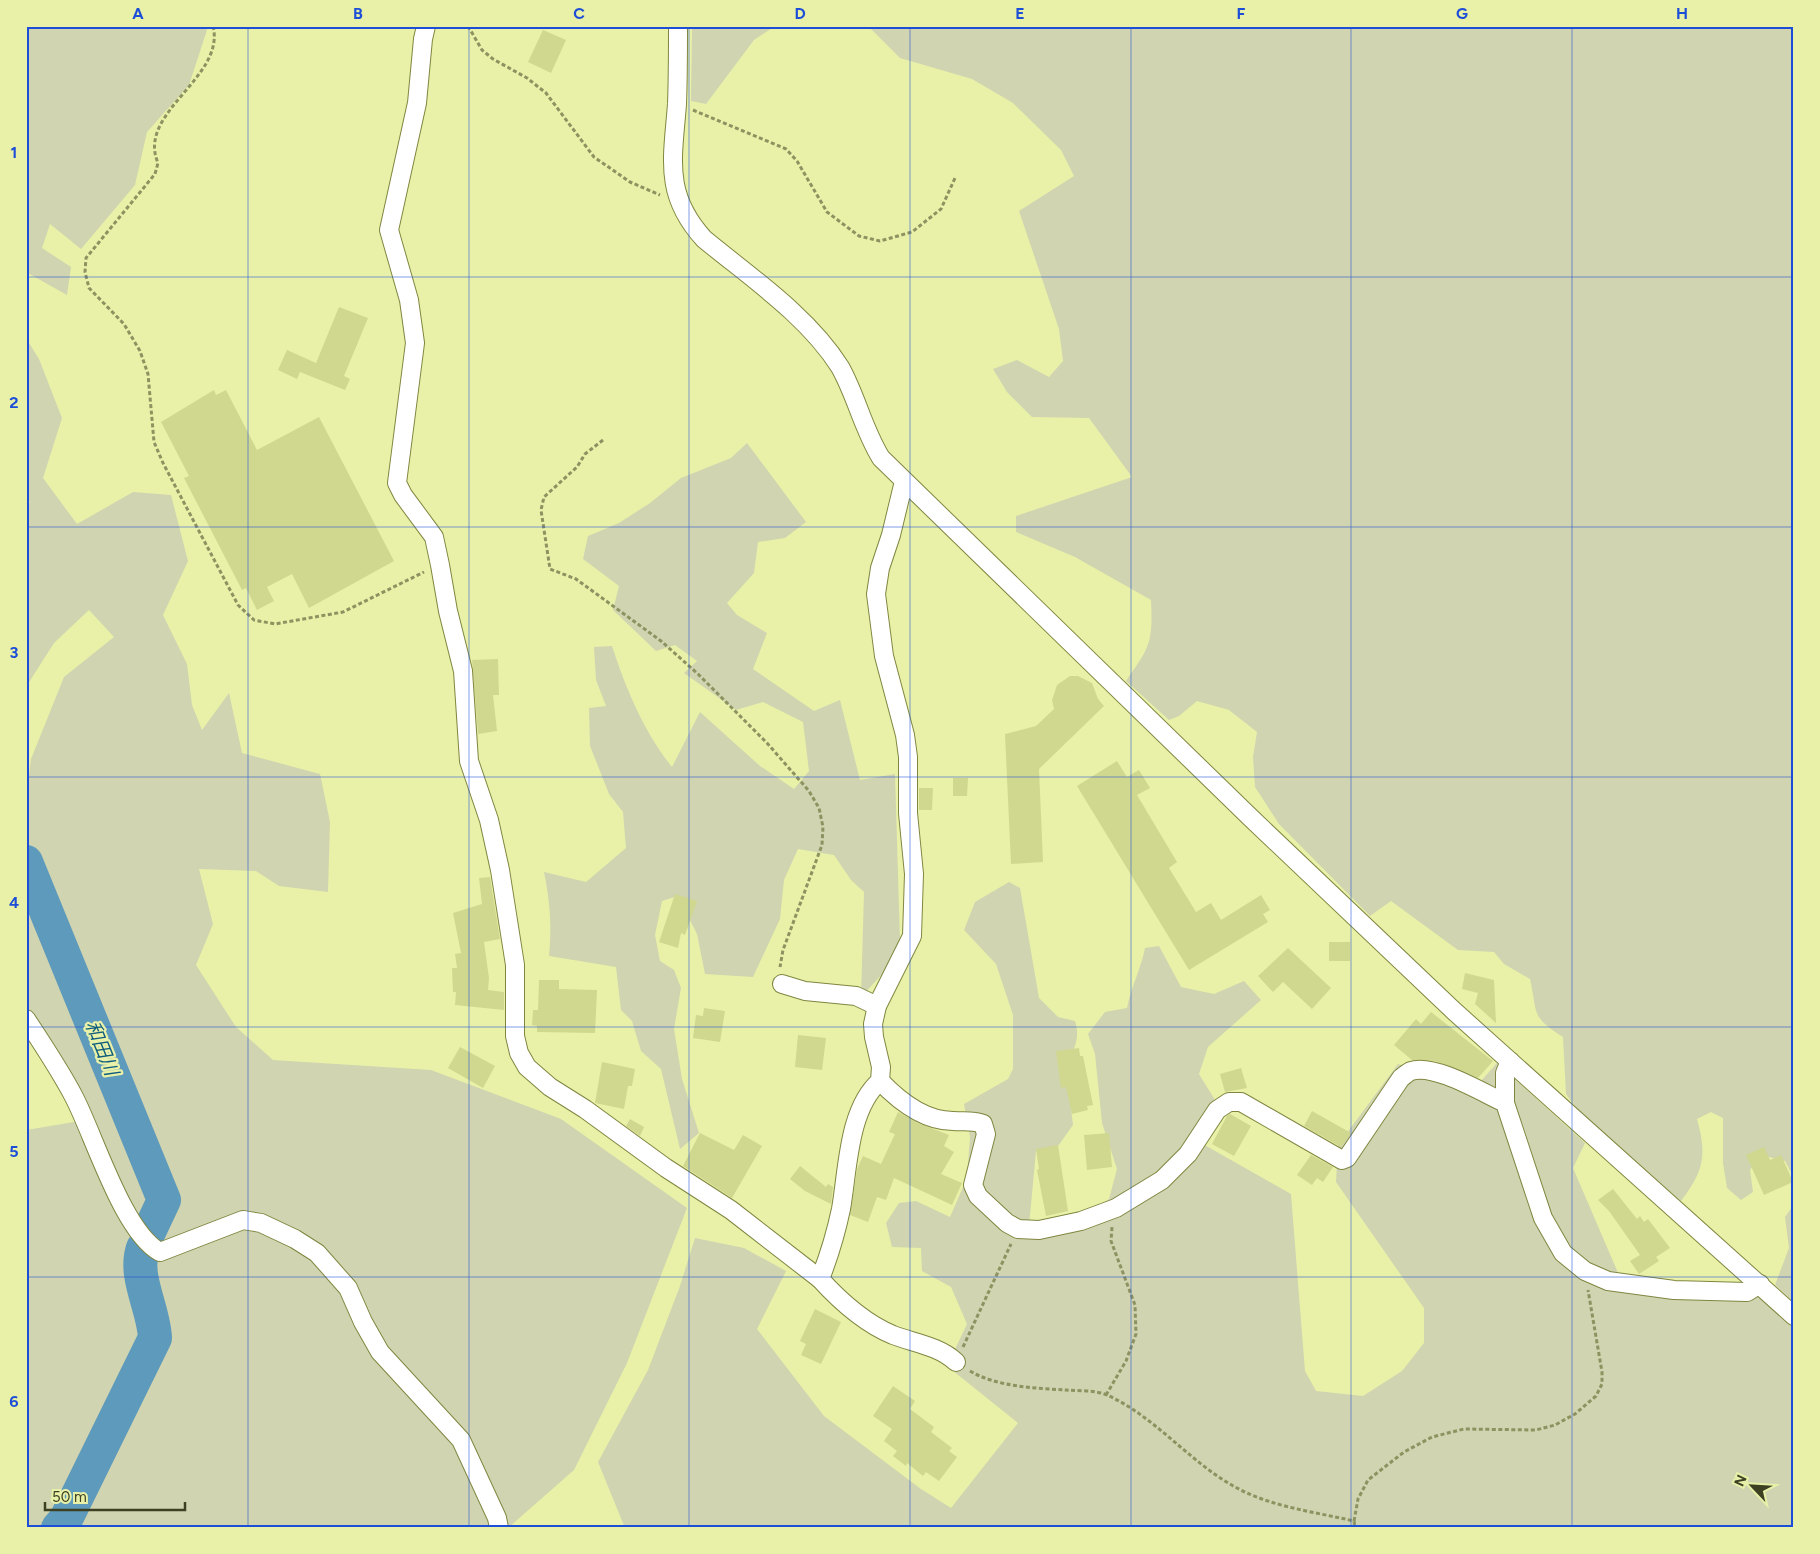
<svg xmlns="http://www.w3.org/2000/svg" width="1820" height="1554" viewBox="0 0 1820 1554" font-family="Figtree,'Noto Sans JP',sans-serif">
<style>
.green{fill:#d0d4b0}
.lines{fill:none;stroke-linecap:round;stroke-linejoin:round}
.river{stroke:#5d9abb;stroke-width:34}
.building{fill:#d0d78f}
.minor-casing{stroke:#808640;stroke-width:20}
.path{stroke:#8c9260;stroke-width:3;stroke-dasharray:4 2.5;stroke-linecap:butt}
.minor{stroke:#fff;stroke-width:18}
.grid{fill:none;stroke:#1d4ed8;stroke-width:1;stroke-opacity:0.55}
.labels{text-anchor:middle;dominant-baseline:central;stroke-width:4.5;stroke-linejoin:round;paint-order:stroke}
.water-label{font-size:19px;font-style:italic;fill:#0f5d7f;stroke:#e9f1a8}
.neatline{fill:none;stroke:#1d4ed8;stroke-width:2}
.grid-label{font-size:16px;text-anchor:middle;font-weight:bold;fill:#1d4ed8}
</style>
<rect width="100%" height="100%" fill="#e9f1a8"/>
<!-- green -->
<g class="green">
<polygon points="26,26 205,26 207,30 189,85 147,132 135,185 81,249 50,224 42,248 71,267 67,295 26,272"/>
<polygon points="692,26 775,26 754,40 706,104 691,101"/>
<path d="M866,26H1794V1178L1785,1161L1760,1155L1750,1170L1753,1192L1741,1200L1727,1188L1723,1163V1118L1711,1112L1697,1119C1707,1155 1704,1171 1681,1201L1576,1108L1566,1094L1563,1037C1530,1016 1538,1014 1530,979L1504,964L1494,952L1458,950L1391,901L1370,916L1279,824L1255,787L1253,757L1257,732L1229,710L1197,701L1179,716L1169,720L1126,681C1150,647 1153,643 1151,600L1075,557L1016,532V516L1132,477L1089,418L1032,417L1007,392L993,369L1017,360L1049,377L1063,361L1059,329L1019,211L1074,176L1061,150L1013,103L972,79L900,58L871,29Z"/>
<polygon points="26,338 39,359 62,418 43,478 77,524 133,492 171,495 188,561 163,615 187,664 192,705 202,730 229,693 242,753 320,774 330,822 328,892 279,886 256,871 199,869 213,924 196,965 236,1027 273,1060 431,1070 561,1119 687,1208 627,1363 574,1470 508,1528 26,1528 26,1130 80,1121 26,1010 26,798 31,759 64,677 114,637 89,610 54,643 26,687 26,501 30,503 26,493"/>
<path d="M747,443L806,522L785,538L758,542L754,573L727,603L737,615L767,633L753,669L814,711L840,700L860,780L895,774L900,941L886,970L861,997L864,892L851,880L834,855L798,849L784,880L780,919L753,977L705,974L697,934L678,896L662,901L655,935L660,961L674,970L681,988L674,1029L682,1079L699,1133L680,1149L661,1069L641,1051L632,1021L621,1010L616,967L549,956C552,927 550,901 544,872L586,882L626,848L623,812L609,794L590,746L589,708L606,706L596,680L594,647L612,646C626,689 644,732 672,767L700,712L760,766L794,789L809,771L803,722L763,702L736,710L684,673L697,661L675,645L656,651L613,610L619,586L583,559L588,536L619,523L650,503L681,478L731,458Z"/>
<path d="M1009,882L1020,888L1039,998L1058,1017L1075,1021C1081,1040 1073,1052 1063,1068L1070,1099L1073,1125L1058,1146L1036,1151L1029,1226L1076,1222L1109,1199L1117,1169L1102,1123L1095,1054L1088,1034L1105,1012L1127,1008C1131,987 1141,969 1145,948L1159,946L1181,987L1214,994L1244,981L1261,1000L1208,1047L1199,1074L1215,1100L1194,1139L1291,1194L1305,1371L1316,1391L1363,1396L1402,1371L1424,1343V1308L1336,1182L1338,1145L1398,1064L1438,1077L1480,1082L1497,1063L1585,1143L1573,1168L1625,1289L1757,1294L1794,1329V1528H625L598,1462L648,1370L680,1286L695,1238L744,1248L786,1271L757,1329L824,1416L921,1489L951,1508L1018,1423L947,1366L967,1324L951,1287L922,1271L921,1248L892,1247L886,1223L899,1203L916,1201L950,1217L967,1178L970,1137L964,1104L1008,1079L1013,1069V1015L996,964L964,930L975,902Z"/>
<polygon points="1794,1204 1794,1303 1775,1285 1789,1248 1785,1217"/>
</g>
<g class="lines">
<!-- river -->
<g class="river">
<polyline points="26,862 164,1200 148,1234"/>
<path d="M58,1528L66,1519L155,1338C154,1309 133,1276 143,1248"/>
</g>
</g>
<!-- building -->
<g class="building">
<polygon points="543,30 566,40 551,73 528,62"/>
<polygon points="339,307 368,318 344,376 350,379 345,390 300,372 297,379 278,370 287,350 316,363"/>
<polygon points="214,390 216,395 226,390 257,450 319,417 394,561 309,608 292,574 267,587 274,601 257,610 246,588 242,590 184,478 189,476 161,422"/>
<polygon points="498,659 499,695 493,695 497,731 478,734 472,660"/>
<polygon points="1070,676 1078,676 1092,683 1098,699 1104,706 1039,769 1043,862 1011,864 1005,734 1036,726 1054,709 1052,700 1057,685"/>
<polygon points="1117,761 1127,777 1139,770 1150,788 1137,795 1177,862 1169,868 1196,912 1211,903 1221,920 1261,895 1270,910 1263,914 1268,922 1189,970 1077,786"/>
<polygon points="953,778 968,778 967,796 953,796"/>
<polygon points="919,788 933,788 932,810 919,810"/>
<polygon points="490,877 500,939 484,942 489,978 488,990 504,992 504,1010 455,1005 456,992 453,992 452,968 457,968 455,954 461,953 453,913 482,904 479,878"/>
<polygon points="675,894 697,901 685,935 681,933 678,948 659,942"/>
<rect x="1329" y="942" width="21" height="19"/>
<polygon points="1288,948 1331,988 1312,1009 1283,982 1273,992 1258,976"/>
<polygon points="1465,973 1494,980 1496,1023 1475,1004 1478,993 1462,989"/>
<polygon points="539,980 559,980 559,989 597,990 595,1033 537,1032 537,1026 532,1025 533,1010 538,1010"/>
<polygon points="704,1008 725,1011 720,1042 693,1038 696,1015 703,1016"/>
<polygon points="1431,1012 1493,1061 1478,1078 1435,1061 1412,1060 1394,1045 1416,1019 1421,1024"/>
<polygon points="798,1035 826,1038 822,1070 795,1067"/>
<polygon points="460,1047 495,1066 483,1088 448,1068"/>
<polygon points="1079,1048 1080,1056 1083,1056 1093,1105 1087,1106 1088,1110 1072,1114 1066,1087 1061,1088 1056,1051"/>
<polygon points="602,1062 635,1069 632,1086 628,1086 624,1109 595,1103"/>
<polygon points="1241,1068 1247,1088 1225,1092 1220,1074"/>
<polygon points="1312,1111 1351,1133 1341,1147 1304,1126"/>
<polygon points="898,1112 918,1123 949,1135 944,1146 954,1152 941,1174 962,1183 952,1205 894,1178 886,1200 877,1197 868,1222 850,1215 857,1169 863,1156 881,1164 895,1134 889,1132"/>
<polygon points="1230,1114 1251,1126 1234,1156 1212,1144 1227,1116"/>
<polygon points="630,1119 644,1127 640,1136 626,1126"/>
<polygon points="700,1133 734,1150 743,1135 762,1146 732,1198 683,1166"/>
<polygon points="1109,1133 1112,1167 1087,1170 1084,1135"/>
<polygon points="1058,1145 1068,1211 1046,1216 1037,1170 1039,1169 1036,1149"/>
<polygon points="1764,1147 1770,1160 1781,1155 1793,1182 1764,1195 1746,1155"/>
<polygon points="1311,1155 1333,1167 1323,1182 1317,1178 1312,1185 1297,1175"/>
<polygon points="800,1166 826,1187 828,1184 833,1187 831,1204 805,1191 790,1179"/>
<polygon points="1613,1189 1637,1219 1640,1216 1644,1222 1648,1219 1670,1248 1656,1257 1659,1261 1639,1274 1630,1261 1640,1255 1609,1211 1598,1200"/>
<polygon points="815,1309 841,1322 821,1364 801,1355 806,1344 800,1341"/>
<polygon points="893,1386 915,1401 910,1409 934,1427 931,1432 952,1448 949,1451 957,1457 939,1481 926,1472 923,1476 907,1463 906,1466 893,1456 897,1451 884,1441 892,1429 873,1416"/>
</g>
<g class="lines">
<!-- minor casing -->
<g class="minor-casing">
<g id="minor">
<polyline points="426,26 423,39 417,103 389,230 409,300 415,343 397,483 403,495 434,537 440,565 448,611 463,671 469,761 489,820 500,870 515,965 515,1036 519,1053 527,1067 550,1087 585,1109 666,1168 731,1210 820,1279"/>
<path d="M678,26C678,52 678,78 677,104C673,158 663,194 704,239C750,277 808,316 840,367C856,395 863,429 881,458L1251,818L1454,1011L1794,1316"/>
<path d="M904,481L891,535L880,568L876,594L884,656L905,735L908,757V813L914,874L912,936L877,1006L873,1024L874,1037L881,1067L880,1081C848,1109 848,1169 841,1209C836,1233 829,1256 820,1279C840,1301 864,1323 893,1335C914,1343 939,1346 956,1362"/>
<polyline points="782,984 805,991 856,996 877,1006"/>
<path d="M26,1019C43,1045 60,1070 74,1097C94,1135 123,1232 160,1252L243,1220L261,1223L295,1239L317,1253L348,1288L363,1322L380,1352L461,1440L497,1518L499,1528"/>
<path d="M880,1081C899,1101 924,1121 953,1121C965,1122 972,1120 983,1124L986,1134L973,1185L978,1196L1007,1223L1018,1229L1039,1230L1081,1221L1116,1208L1162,1180L1188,1154L1217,1110L1229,1102H1241L1342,1160L1347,1158L1401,1078C1404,1076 1408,1072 1411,1071C1434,1063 1483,1093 1505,1103L1543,1218L1563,1253L1585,1271L1608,1281L1674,1290L1747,1292L1760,1284"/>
<polyline points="1505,1103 1505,1073 1510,1061"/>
</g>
</g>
<!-- path -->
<g class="path">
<path d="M213,26C226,78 136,112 158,163L155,174L86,258L85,272L89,288L124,324L140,351L148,374L154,442L163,463L238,605L254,620L275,624L343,612L424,572"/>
<polyline points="468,26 482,50 493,59 527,78 546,93 594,157 630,182 660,195"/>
<polyline points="693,110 786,149 797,161 827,212 859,236 880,241 912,232 941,209 955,178"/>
<polyline points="603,440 585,454 577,467 544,497 541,510 550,569 576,579 661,641 698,674 767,743 809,791 819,808 823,827 822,845 783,950 780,967"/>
<polyline points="963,1347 1011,1244"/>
<path d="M970,1371C997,1387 1035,1388 1066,1390C1079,1391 1095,1390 1107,1395C1156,1417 1190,1463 1237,1488C1272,1507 1315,1512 1354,1521L1355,1528"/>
<polyline points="1106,1395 1126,1361 1136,1334 1135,1305 1111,1241 1112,1227"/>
<polyline points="1354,1521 1358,1499 1368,1480 1404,1452 1432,1437 1464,1429 1536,1430 1555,1425 1575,1414 1596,1396 1602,1384 1602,1372 1588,1290"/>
</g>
<!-- minor -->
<use href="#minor" class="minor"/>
</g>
<!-- grid -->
<path class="grid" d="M248,26V1528M469,26V1528M689,26V1528M910,26V1528M1131,26V1528M1351,26V1528M1572,26V1528M26,277H1794M26,527H1794M26,777H1794M26,1027H1794M26,1277H1794"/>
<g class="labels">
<!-- water labels -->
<g class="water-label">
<text transform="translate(102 1048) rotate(68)">和田川</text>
</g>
</g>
<!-- border -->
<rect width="1820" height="1554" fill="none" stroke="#e9f1a8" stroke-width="55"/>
<!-- north arrow -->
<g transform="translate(1752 1486) rotate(295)" stroke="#e9f1a8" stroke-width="4" paint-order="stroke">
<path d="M0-4L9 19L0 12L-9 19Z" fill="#3d4022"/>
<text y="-8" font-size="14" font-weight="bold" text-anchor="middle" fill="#3d4022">N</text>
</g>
<!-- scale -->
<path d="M45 1502v8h140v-8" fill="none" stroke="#3d4022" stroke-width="2.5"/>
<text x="52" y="1502" font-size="15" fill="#3d4022" stroke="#e9f1a8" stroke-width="4" paint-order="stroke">50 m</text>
<rect x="28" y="28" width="1764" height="1498" class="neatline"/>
<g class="grid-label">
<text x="138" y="19">A</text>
<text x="358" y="19">B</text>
<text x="579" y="19">C</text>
<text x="800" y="19">D</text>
<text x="1020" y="19">E</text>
<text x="1241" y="19">F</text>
<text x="1462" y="19">G</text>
<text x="1682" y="19">H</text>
<text x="14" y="158">1</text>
<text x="14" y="408">2</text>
<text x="14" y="658">3</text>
<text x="14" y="908">4</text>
<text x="14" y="1157">5</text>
<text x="14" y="1407">6</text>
</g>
</svg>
